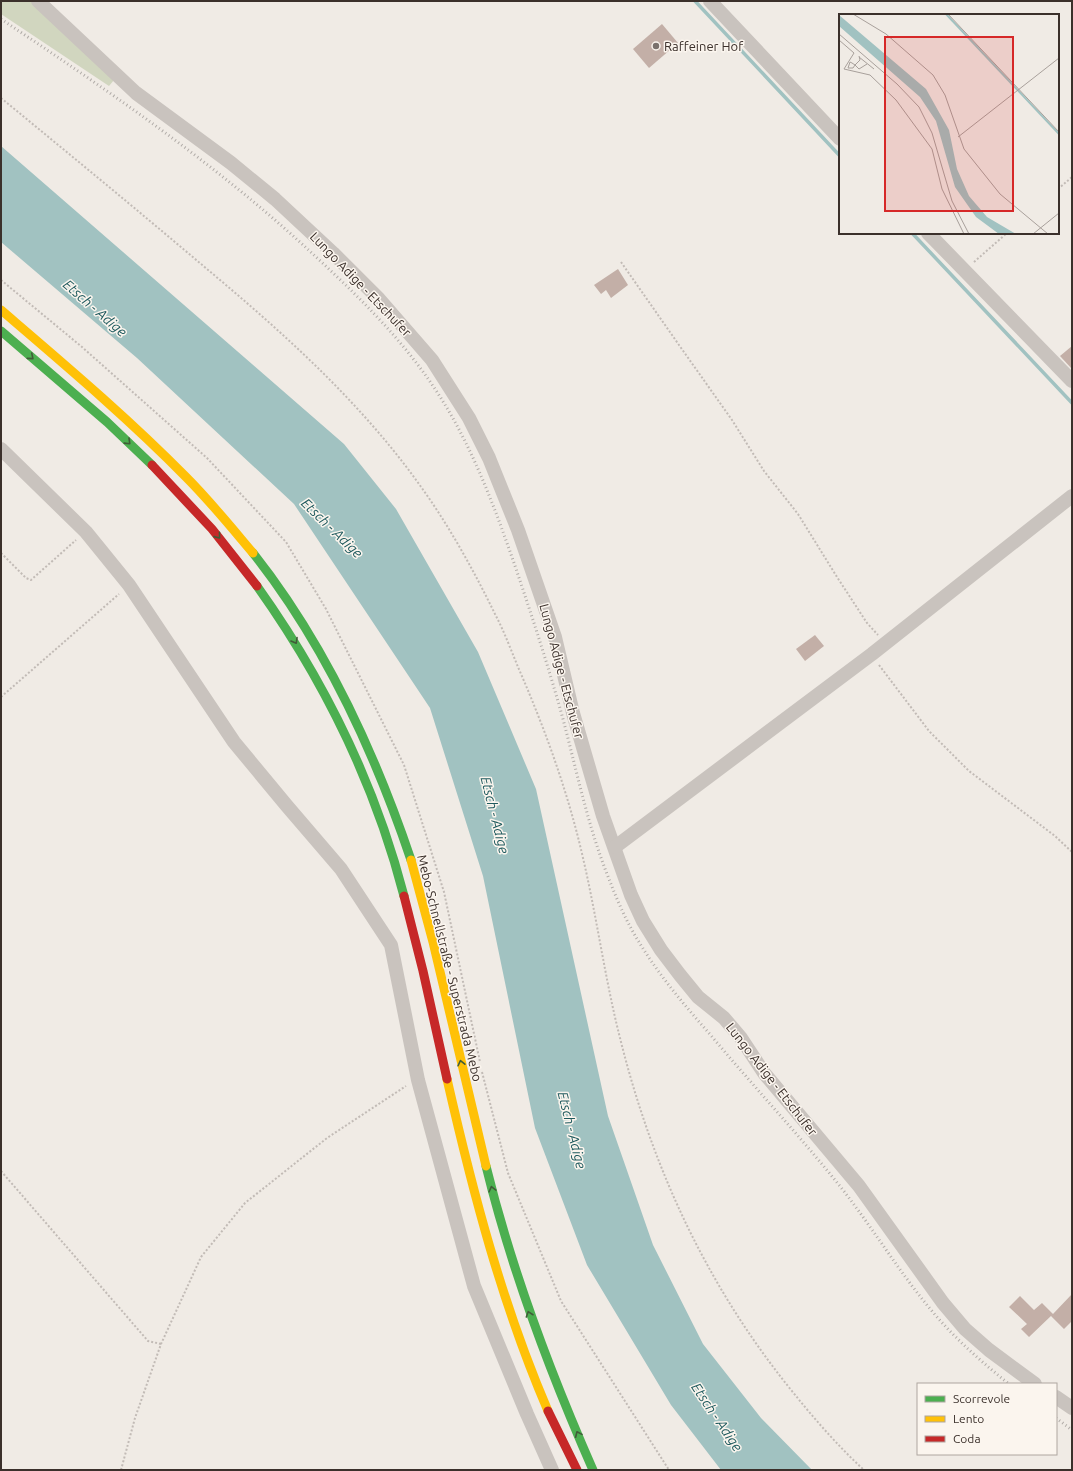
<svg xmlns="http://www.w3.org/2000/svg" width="1073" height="1471" viewBox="0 0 1073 1471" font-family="Ubuntu,sans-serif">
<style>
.green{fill:#d1d6bf}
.water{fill:#a1c2c1}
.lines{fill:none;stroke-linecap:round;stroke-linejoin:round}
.stream{stroke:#a1c2c1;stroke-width:3.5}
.building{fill:#c3afa7}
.path{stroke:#c2bbb6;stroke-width:2;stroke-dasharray:2 2;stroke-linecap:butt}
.street{stroke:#c9c3be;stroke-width:14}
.fast{stroke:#4caf50;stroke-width:9}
.slow{stroke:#ffc107;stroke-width:9}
.jam{stroke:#c62828;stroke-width:9}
.rail{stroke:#b1aca8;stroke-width:3;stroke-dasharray:1 3;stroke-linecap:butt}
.oneway{stroke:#415c38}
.poi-dot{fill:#7a716c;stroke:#fbf5ee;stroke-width:1.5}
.labels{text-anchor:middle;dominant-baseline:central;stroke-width:3;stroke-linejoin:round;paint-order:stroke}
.poi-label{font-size:13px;fill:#3b302b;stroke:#fbf5ee;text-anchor:start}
.street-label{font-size:13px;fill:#3b302b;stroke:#fbf5ee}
.water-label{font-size:14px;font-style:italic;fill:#1f5a5e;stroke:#fbf5ee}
.inset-river{fill:none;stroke:#a1c2c1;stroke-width:2}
.inset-road{fill:none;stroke:#a8a09b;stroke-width:1}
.view{fill:#d62828;fill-opacity:0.15;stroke:#d62828;stroke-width:2}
.inset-edge{fill:none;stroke:#3b302b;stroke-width:2}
</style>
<rect width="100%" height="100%" fill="#f0ebe5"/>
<!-- green -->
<polygon class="green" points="1,1 32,1 114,80 109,86 1,14"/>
<!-- water -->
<polygon class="water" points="1,146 344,444 396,509 478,652 536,789 608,1116 653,1245 703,1344 761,1418 812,1470 721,1470 671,1405 587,1265 535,1128 483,876 430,708 294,504 137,358 1,242"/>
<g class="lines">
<!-- stream -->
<g class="stream">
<polyline points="695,1 840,156"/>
<polyline points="912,233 1072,403"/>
</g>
</g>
<!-- building -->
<g class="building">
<polygon points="662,24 678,43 649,68 633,49"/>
<polygon points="618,269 628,285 611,298 606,290 601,294 594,285"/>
<polygon points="1072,346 1072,369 1060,356"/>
<polygon points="815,635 824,646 805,661 796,649"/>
<polygon points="1072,1294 1072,1321 1064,1329 1051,1316 1052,1315 1029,1337 1021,1329 1027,1324 1009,1307 1020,1296 1034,1310 1042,1303 1053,1314"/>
</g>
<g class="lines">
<!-- path -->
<g class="path">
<path d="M1,98C68,153 135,208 201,264C280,330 358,399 419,484C448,524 473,569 495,614C504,631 511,650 518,667C545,729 568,792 583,858C597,918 605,979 620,1038C653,1171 709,1290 796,1396C817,1422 840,1448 864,1470"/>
<polyline points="1058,189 1072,177"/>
<polyline points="621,262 679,345 732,420 764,471 798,514 837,577 867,623 878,635"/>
<polyline points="974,262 1007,233"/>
<polyline points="1,280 82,347 207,458 286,542 326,609 404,765 444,892 480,1062"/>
<polyline points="1,553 26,578 31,580 76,540"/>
<polyline points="879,665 929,731 969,771 1055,836 1072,852"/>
<polyline points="1,697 119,594"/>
<polyline points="482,1072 508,1173 561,1301 669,1470"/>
<polyline points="1,1171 148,1341 161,1344"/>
<polyline points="121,1470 135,1418 161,1344 201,1257 245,1203 327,1138 406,1086"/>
</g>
<!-- street -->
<g class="street">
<polyline points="38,1 136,93 231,163 275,199 333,253 379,299 432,360 469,418 489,458 518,530 555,637 573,713 603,816 631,895 643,921 661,950 680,975 698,997 724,1018 741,1038 764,1073 859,1186 943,1303 965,1329 989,1350 1035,1384"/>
<polyline points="710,1 840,139"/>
<polyline points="928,233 1072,381"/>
<polyline points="1,449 86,532 129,585 234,742 287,806 341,869 391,945 418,1080 474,1286 527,1414 552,1470"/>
<polyline points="615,847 872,654 1072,496"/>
<polyline points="1056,1397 1072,1408"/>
</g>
<!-- fast -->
<g class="fast">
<polyline points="1,331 107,422 152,465"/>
<path d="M253,553C325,644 374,750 411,860"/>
<path d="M257,586C324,680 375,784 404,896"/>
<path d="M486,1166C512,1272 549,1370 593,1470"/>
</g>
<!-- slow -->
<g class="slow">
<path d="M1,310C64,364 128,418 186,477C210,501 231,527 253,553"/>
<polyline points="411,860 433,942 486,1166"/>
<path d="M447,1079C473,1193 502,1304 548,1411"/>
</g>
<!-- jam -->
<g class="jam">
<polyline points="152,465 212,529 257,586"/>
<polyline points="404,896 423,971 447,1079"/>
<polyline points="548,1411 577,1470"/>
</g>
<!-- rail -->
<g class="rail">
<path d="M1,19C110,92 219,166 315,256C358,296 400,337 433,386C469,439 492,500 513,560C531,613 548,665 563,719C577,772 588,827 609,879C617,900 627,923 639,942C660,977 687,1008 714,1039C755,1088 799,1135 839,1185C870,1224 896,1267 927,1305C951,1335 979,1360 1009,1384"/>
<polyline points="1056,1418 1072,1430"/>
</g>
</g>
<!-- one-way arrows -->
<defs><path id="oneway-chevron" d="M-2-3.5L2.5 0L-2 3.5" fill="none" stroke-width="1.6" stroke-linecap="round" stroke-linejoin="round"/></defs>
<g class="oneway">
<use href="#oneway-chevron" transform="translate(31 357) rotate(40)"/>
<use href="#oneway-chevron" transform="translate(128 442) rotate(44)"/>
<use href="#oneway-chevron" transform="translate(218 536) rotate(51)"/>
<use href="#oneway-chevron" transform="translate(295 641) rotate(60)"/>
<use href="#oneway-chevron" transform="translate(461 1063) rotate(-103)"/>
<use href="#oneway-chevron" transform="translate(492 1189) rotate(-104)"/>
<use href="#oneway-chevron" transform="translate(529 1314) rotate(-109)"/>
<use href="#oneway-chevron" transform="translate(578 1434) rotate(-114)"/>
</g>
<!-- markers -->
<circle class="poi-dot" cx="656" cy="46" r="4"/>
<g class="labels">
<!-- poi labels -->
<g class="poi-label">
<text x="664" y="46">Raffeiner Hof</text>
</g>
<!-- street labels -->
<g class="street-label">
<text transform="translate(361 284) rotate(46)">Lungo Adige - Etschufer</text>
<text transform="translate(562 671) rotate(75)">Lungo Adige - Etschufer</text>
<text transform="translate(450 968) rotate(76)">Mebo-Schnellstraße - Superstrada Mebo</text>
<text transform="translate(772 1079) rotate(52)">Lungo Adige - Etschufer</text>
</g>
<!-- water labels -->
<g class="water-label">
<text transform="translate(95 308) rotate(41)">Etsch - Adige</text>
<text transform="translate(332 528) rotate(44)">Etsch - Adige</text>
<text transform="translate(495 815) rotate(76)">Etsch - Adige</text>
<text transform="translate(572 1130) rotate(76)">Etsch - Adige</text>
<text transform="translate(717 1417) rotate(56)">Etsch - Adige</text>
</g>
</g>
<!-- overview -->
<g transform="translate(839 14)">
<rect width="220" height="220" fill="#f0ebe5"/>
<path d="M0,1L87,75L110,116L118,155L130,182L148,203L177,220H160L137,203L116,173L97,107L81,83L0,12Z" fill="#a1c2c1"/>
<path class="inset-river" d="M107,0L220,120"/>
<path class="inset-road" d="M14,0L47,20L94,61L106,81L125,135L161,180L209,220M109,0L220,118M0,20L58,70L80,93L93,119L113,187L130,220M0,26L15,39L5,55L31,61L57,86L93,135L103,175L125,220M20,42L21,46L16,51L14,54H9L11,48L13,49L16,51L20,55L28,50M20,43L35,55M119,123L220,44M194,220L220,199"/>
<path class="view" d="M46,23H174V197H46Z"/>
<rect width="220" height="220" class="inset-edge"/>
</g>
<!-- border -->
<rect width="1073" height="1471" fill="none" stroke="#3b302b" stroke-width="4"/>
<!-- legend -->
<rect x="917" y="1383" width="140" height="72" fill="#fbf5ee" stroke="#aea6a0"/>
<rect x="925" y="1396" width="20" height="6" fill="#4caf50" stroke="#aea6a0"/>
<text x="953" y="1403" font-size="12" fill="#3b302b">Scorrevole</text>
<rect x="925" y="1416" width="20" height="6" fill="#ffc107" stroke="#aea6a0"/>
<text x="953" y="1423" font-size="12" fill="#3b302b">Lento</text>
<rect x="925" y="1436" width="20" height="6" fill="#c62828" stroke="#aea6a0"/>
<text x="953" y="1443" font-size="12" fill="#3b302b">Coda</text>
</svg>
